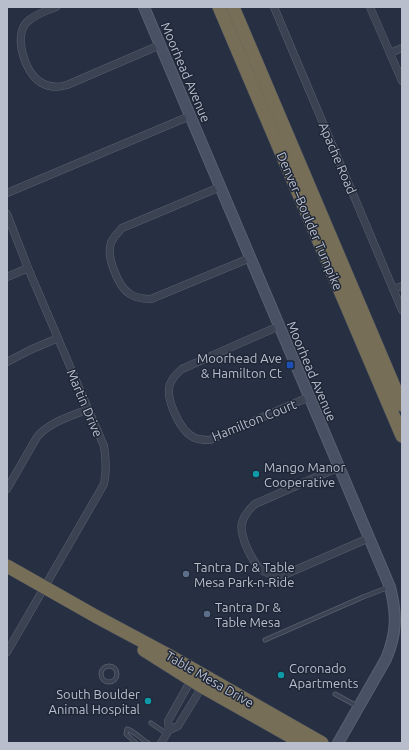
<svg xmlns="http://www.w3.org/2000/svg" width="409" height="750" viewBox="0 0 409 750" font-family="Ubuntu,sans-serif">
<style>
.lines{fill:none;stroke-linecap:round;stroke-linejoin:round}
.lane-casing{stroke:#59606f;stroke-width:5}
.street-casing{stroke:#59606f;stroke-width:8}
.secondary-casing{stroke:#59606f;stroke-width:12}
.highway-casing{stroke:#454d5c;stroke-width:14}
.lane{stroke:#3b4252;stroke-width:3.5}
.street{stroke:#3b4252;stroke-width:7}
.secondary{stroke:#495165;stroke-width:10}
.highway{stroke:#776e58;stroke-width:13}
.transit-dot{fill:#1a4fb4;stroke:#1f2737;stroke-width:1.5}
.culture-dot{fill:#0f9aa8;stroke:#1f2737;stroke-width:1.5}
.service-dot{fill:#5c6f8a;stroke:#1f2737;stroke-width:1.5}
.labels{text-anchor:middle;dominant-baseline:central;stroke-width:3;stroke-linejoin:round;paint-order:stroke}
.street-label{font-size:13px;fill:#b8becc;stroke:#1f2737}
.poi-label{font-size:13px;fill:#b8becc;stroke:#1f2737;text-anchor:start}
</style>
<rect width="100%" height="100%" fill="#263042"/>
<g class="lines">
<!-- lane casing -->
<g class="lane-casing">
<g id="lane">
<polyline points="265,640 363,597 389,587"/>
<circle cx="109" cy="674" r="8"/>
<polyline points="335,694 357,706"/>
<polyline points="151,723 167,734"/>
<path d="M136,743L126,734L127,729C134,731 141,739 148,743"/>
</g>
</g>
<!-- street casing -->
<g class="street-casing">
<g id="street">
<path d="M56,7C46,11 33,15 26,23C14,38 25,72 40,82C48,87 57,88 67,85L160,45"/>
<polyline points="274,7 402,310"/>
<polyline points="370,7 402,81"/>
<polyline points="390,53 402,48"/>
<path d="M220,187L122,228C118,233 113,237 111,243C106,256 118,287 130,294C136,298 143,299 151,299L250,258"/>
<polyline points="7,193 190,116"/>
<path d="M7,214L28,268L104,446C106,459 107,470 104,484L7,652"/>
<polyline points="7,277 28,268"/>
<polyline points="393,289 402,286"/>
<path d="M279,326L182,369C177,373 173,377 170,384C165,398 180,432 195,438C200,440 205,440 210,440L309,397"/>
<polyline points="7,362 30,350 58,338"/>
<path d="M339,467L255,504C238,520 239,529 247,548C256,567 261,576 284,575L369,538"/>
<path d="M7,489L37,437C49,422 70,417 88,409"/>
<polyline points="169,730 168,721 191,680 194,679"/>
<polyline points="161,743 169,730 178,726 197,695 201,686 202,683"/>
</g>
</g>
<!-- secondary casing -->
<g class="secondary-casing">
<path id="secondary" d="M144,7L390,587C397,614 397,633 386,659L338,743"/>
</g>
<!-- highway casing -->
<g class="highway-casing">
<g id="highway">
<polyline points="219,7 402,436"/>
<polyline points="233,7 402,405"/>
<polyline points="7,566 97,617 168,655 322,743"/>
<polyline points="144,650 201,686 302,743"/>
</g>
</g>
<!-- lane -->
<use href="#lane" class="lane"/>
<!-- street -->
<use href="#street" class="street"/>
<!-- secondary -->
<use href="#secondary" class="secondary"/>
<!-- highway -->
<use href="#highway" class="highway"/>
</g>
<!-- markers -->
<rect class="transit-dot" x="286" y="361" width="8" height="8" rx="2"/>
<g class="culture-dot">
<circle cx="256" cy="474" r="4"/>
<circle cx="281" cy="675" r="4"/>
<circle cx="148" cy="701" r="4"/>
</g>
<g class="service-dot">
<circle cx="186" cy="574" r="4"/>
<circle cx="207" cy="614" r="4"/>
</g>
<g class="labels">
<!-- street labels -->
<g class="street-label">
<text transform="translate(186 72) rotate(67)">Moorhead Avenue</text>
<text transform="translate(338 158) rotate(67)">Apache Road</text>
<text transform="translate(310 221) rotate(67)">Denver–Boulder Turnpike</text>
<text transform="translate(312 371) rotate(67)">Moorhead Avenue</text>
<text transform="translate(85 403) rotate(67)">Martin Drive</text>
<text transform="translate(254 420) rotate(-22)">Hamilton Court</text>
<text transform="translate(210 679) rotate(30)">Table Mesa Drive</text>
</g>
<!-- poi labels -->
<g class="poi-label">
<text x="282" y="358" text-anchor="end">Moorhead Ave<tspan x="282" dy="15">&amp; Hamilton Ct</tspan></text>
<text x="264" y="467">Mango Manor<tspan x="264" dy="15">Cooperative</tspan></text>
<text x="194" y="567">Tantra Dr &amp; Table<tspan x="194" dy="15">Mesa Park-n-Ride</tspan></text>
<text x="215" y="607">Tantra Dr &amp;<tspan x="215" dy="15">Table Mesa</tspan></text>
<text x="289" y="668">Coronado<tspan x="289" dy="15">Apartments</tspan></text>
<text x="140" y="694" text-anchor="end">South Boulder<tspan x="140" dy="15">Animal Hospital</tspan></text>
</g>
</g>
<!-- border -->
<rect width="409" height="750" fill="none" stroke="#b8becc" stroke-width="16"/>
</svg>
